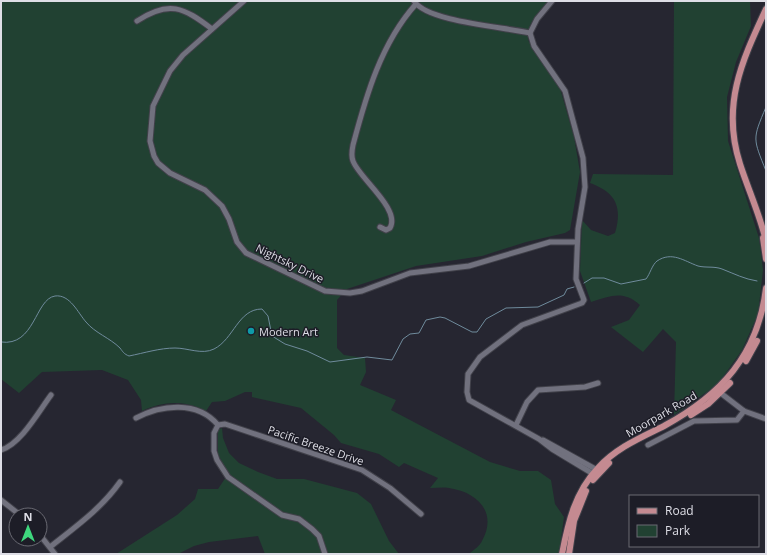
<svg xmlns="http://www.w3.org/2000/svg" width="767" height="555" viewBox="0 0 767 555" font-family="'Open Sans',sans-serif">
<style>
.green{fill:#214132}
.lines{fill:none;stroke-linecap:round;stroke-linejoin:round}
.stream{stroke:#6f8b9c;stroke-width:1}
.minor-casing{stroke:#41414a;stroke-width:7}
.major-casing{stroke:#41414a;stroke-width:8}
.minor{stroke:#71717e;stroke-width:5}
.major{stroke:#c48a91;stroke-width:6}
.culture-dot{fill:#0f9aa8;stroke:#1d1d27;stroke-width:1.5}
.labels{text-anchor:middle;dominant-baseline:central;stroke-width:3;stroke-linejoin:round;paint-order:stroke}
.street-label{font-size:11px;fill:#dedee6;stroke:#1d1d27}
.poi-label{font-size:11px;fill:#dedee6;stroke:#1d1d27;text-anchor:start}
</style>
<rect width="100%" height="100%" fill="#262631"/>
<!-- green -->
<g class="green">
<path d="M1,1H548L530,25L528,40L560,88L574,137L580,172L570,230L565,233L526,242L482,256L416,266L347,289L337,300V348L344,355L365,358L366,372L360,385L396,400L391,410L490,462L520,471H538L551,480L555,504L564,517L559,554H469C473,550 480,546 482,541C498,512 477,492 449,488C443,487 436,488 430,488L438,478L404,463L399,467L379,454L341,443L334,435L301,408L252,397V392H245L225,401L212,402L206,411C184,400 164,401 142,411L141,400L128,380L102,370L42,372L19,393L1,379Z"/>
<path d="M674,1H750L751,26L736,62L727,97L728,141L759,238L763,270L758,314L742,350L718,384L674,415L676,342L663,329L643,352L611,327L629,320L640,305C623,290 611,296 591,302L580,271L582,220L591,230L608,236L615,233C623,206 615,192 590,183L593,174L673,175Z"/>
<polygon points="222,428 223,438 229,453 239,463 258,472 277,479 304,479 357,493 371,504 389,541 399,554 265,554 258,536 209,542 194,546 178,554 116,554 177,515 195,499 198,489 218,489 228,474 218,454 218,430"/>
</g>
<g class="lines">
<!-- stream -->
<g class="stream">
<path d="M766,107C752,140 753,138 766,171"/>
<path d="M584,283L592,278H604L621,284L646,279C650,274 652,265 657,261C672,251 684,261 698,266C706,268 714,266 722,269C735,274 744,279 757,281"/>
<path d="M1,342C35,347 35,299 55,296C70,294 78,313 86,322C95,333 110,338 120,348C123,352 124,354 129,356C144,353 160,348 175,348C188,348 202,355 214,349C234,339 238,309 262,309L268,316L272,336L285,344L307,351L330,362L367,357L392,360L403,339L410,334L419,333L426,320L440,317L445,318L472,332H477L486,319L506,308L538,307L564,295L567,289L574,287"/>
</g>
<!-- minor casing -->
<g class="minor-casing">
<g id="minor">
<polyline points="244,1 183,55 170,71 153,106 150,141 154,156 158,163 170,173 205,190 222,206 229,219 237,242 246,253 325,291 350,293 362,291 410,273 469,266 550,242 576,242"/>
<path d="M414,1C427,22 505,27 530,33"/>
<polyline points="552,1 537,19 530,33 534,46 565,91 583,158 585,187 578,229 576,279 584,300 582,303 522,325 480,357 468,374 467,392 469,400 539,439 552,449 595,475"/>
<path d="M137,21C169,0 183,7 212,29"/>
<path d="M380,227L386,230L390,228C401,209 359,178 353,161C351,156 352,150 353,145C366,96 381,43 416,4"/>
<polyline points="718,391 744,411 766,419"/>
<path d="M136,418C161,405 197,400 218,425"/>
<polyline points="218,425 225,424 362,470 390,488 421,514"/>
<polyline points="218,425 214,433 214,451 217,460 228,477 282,515 299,519 312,529 319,536 325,554"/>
<polyline points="516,425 527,402 538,390 585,387 598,383"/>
<polyline points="543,440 599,471"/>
<polyline points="648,445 694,421 737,420 744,411"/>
<path d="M1,450C21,444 39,411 51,395"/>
<polyline points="1,500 20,515"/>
<polyline points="40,535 55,554"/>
<path d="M50,547C75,527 101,509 120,482"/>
</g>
</g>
<!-- major casing -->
<g class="major-casing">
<g id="major">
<path d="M766,9C742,61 721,105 740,164C748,189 760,215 766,241"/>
<polyline points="763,238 766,259"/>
<polyline points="746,361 757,341"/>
<polyline points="691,415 708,404 730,383"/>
<polyline points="593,480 609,463"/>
<path d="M562,554C568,523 575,492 598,468C616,448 640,438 664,426C721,395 758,355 766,288"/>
<polyline points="569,554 574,521 586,491"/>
</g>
</g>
<!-- minor -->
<use href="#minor" class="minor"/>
<!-- major -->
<use href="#major" class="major"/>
</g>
<!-- markers -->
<circle class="culture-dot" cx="251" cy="331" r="4"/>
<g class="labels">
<!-- street labels -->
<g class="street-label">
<text transform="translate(290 263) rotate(26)">Nightsky Drive</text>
<text transform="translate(661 414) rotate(-30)">Moorpark Road</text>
<text transform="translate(316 445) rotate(19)">Pacific Breeze Drive</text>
</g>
<!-- poi labels -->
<g class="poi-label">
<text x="259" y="331">Modern Art</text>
</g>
</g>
<!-- border -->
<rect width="767" height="555" fill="none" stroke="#dedee6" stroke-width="4"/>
<!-- legend -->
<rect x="629" y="495" width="130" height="52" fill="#1d1d27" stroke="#6a6a73"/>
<rect x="637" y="508" width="20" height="6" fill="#c48a91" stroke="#6a6a73"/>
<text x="665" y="515" font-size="12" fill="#dedee6">Road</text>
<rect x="637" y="525" width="20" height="12" fill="#214132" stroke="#6a6a73"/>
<text x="665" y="535" font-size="12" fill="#dedee6">Park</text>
<!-- north arrow -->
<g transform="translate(28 527)"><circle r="19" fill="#1d1d27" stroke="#6a6a73"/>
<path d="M0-3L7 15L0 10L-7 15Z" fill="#3ed77d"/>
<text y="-6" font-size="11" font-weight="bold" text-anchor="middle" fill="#dedee6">N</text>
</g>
</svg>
